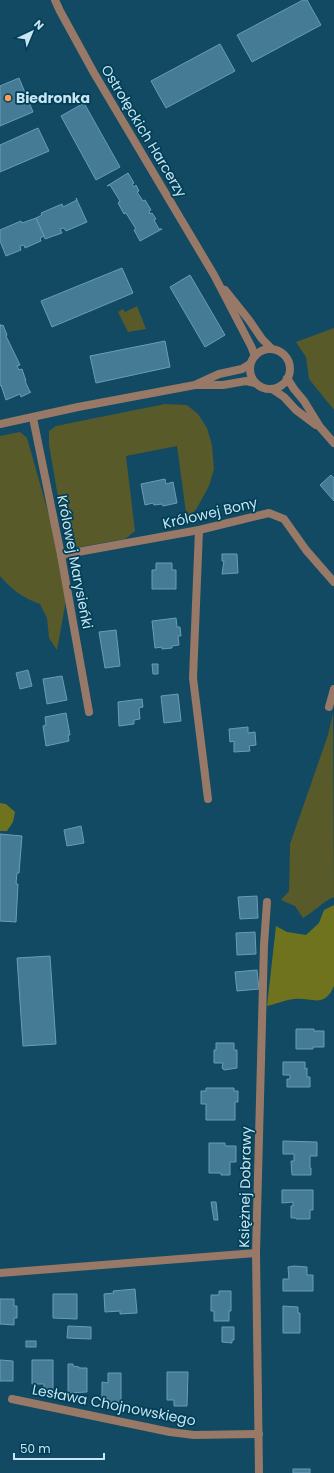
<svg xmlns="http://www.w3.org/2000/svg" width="334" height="1473" viewBox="0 0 334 1473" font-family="Poppins,sans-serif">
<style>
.green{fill:#585a29}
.forest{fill:#70731e}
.building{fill:#467b96;stroke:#689db9}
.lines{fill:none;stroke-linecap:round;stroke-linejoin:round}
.minor{stroke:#987967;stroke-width:8}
.poi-dot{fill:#ff9b5b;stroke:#013f57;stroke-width:1.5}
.labels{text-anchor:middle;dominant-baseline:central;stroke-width:3.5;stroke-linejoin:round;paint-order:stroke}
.poi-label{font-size:14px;font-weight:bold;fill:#c9e4f2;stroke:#013f57;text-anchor:start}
.street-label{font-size:14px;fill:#c9e4f2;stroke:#013f57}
</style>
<rect width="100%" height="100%" fill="#114a62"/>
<!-- green -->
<g class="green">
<polygon points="137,306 146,329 128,332 118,312 123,309 125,312"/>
<polygon points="334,328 334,410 309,379 306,357 296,342"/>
<polygon points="165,404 187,405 198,414 207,428 212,445 214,469 209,486 197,508 187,520 177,446 126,456 135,531 125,539 80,547 71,546 65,537 49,445 49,431 56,426"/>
<path d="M20,432L27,438L58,547L66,600L57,650L49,638L47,618L40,604C23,598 12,590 0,576V436Z"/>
<path d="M333,713L334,897C322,902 314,912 303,918L295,906L281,900L289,891L290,844L328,735Z"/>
</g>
<!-- forest -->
<g class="forest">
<polygon points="0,803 6,804 15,812 13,822 7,831 0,831"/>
<path d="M334,905V986C324,1009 312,997 294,999C285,1000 275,1004 267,1006L276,926L287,932L306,935L319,923L324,910Z"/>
</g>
<!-- building -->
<g class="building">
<polygon points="303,0 307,0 321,25 252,62 237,35"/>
<polygon points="220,44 235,71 166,108 151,81"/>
<polygon points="19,78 33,112 0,126 0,86"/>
<polygon points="84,103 120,167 96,180 61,116"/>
<polygon points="38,128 49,151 0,172 0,145"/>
<polygon points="128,173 134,183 132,184 134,187 136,185 139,191 137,192 143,201 145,200 151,210 149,211 150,214 152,213 156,219 154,220 159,229 162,229 140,241 134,230 136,229 126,213 124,214 118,203 120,201 110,185 107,186"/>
<polygon points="76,198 87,222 66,231 64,228 60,229 62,233 45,239 36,218 42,215 41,213 62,204 63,207 77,200"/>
<polygon points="36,218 44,236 40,238 41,241 25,248 24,245 20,246 21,250 6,256 0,241 0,230 21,221 22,223"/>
<polygon points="122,268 133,293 52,327 41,301"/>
<polygon points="190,275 225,335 205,347 170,287"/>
<polygon points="0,324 0,326 3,325 7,335 6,336 20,365 17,366 19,370 22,369 26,381 25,381 30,392 31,392 21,397 20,394 6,400 1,385 0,386"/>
<polygon points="165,341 170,367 96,383 90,356"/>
<polygon points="331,475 334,478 334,501 320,485"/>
<polygon points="165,479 166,484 173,482 177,503 163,506 162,504 154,505 153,503 145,505 141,484"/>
<polygon points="222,554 237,554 238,573 222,574 224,561 222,561"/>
<polygon points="156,563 172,563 172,570 176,570 176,589 152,589 152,570 156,570"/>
<polygon points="176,618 177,627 180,627 181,636 178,636 179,645 172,646 172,648 162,649 162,647 155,648 152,621"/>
<polygon points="116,630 120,666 105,668 99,632"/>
<polygon points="152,664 158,664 158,674 153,674"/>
<polygon points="28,670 32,686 20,689 16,673"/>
<polygon points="62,676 67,700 47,704 43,679"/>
<polygon points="178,694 181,721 164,723 161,696"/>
<polygon points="142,699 143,707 139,708 140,719 134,720 134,724 119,726 118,702"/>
<polygon points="66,713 70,735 68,735 69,741 46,746 43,726 46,725 45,717"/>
<polygon points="248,727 248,733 255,732 256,745 249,746 250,751 234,752 234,741 230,742 229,729"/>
<polygon points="81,826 84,843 67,846 64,830"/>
<polygon points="0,834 22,836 19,873 17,873 16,884 18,884 16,922 0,921"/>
<polygon points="257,896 258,918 240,919 238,897"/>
<polygon points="255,932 256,954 237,955 236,933"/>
<polygon points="50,956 56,1044 23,1046 17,958"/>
<polygon points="257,970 259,989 237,991 235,972"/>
<polygon points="296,1029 314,1029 314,1031 324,1031 324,1047 313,1047 313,1049 296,1049"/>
<polygon points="216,1043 234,1043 234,1050 237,1050 237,1068 224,1070 222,1068 223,1063 214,1063 214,1050 216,1050"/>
<polygon points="283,1062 305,1062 305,1069 307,1068 307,1077 310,1077 310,1087 287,1087 287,1079 290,1079 290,1075 283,1075"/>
<polygon points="206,1088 234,1088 234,1091 238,1091 238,1102 235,1102 235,1120 206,1120 206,1104 201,1104 201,1091 206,1091"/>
<polygon points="283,1141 317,1142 317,1156 310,1156 310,1168 311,1168 311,1175 292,1175 291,1161 294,1161 294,1154 283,1154"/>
<polygon points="209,1143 225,1143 225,1146 236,1146 236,1162 230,1162 230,1175 221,1175 221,1173 209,1173"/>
<polygon points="282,1190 313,1190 313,1210 310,1210 310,1219 296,1219 296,1218 291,1218 291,1206 293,1206 293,1202 282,1203"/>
<polygon points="211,1202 216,1202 218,1220 214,1220"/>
<polygon points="294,1266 307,1267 307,1275 313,1275 313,1291 283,1291 283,1279 289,1279 288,1267"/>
<polygon points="135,1289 137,1313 120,1314 120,1311 105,1312 104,1294 114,1293 113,1291"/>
<polygon points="219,1291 231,1291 231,1311 229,1311 229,1321 214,1321 214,1311 211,1311 211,1295 219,1295"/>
<polygon points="53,1294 77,1294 77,1319 53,1318"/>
<polygon points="0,1299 14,1299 14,1306 17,1306 17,1318 14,1318 14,1325 0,1324"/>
<polygon points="283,1306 298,1307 298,1313 300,1313 300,1333 283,1333"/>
<polygon points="68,1326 91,1327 91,1339 67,1338"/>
<polygon points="222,1327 234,1327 234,1340 232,1340 232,1343 222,1342"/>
<rect x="26" y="1341" width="10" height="6"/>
<polygon points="0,1360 13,1361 13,1381 0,1381"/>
<polygon points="32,1360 53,1360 53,1391 44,1391 44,1384 32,1384"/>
<polygon points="68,1364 73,1364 73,1366 79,1367 79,1368 87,1368 87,1392 68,1393"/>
<polygon points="167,1372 188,1372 187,1406 174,1406 174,1400 167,1400"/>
<polygon points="108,1373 121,1373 121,1402 108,1402 108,1399 102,1399 102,1382 108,1383"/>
<rect x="293" y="1469" width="17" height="4"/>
</g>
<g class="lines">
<!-- minor -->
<g class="minor">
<polyline points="55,0 60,11 94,73 214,275 251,346 255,356"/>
<polyline points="225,290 249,320 262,339 272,349"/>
<circle cx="270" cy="369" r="20"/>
<polyline points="287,378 294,389 304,401 320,427 334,443"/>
<polyline points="197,384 219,374 242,369 250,364"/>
<polyline points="272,389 284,397 296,410 316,425"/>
<polyline points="33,418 61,555 89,712"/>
<polyline points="0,424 78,407 195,385 223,385 246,381 255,383"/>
<polyline points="199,530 193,678 208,799"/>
<polyline points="61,555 199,530 269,513 284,519 306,550 334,582"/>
<polyline points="329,707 334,689"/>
<polyline points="0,1273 256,1253"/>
<polyline points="12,1399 170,1432 194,1435 259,1434"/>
<polyline points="259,1473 256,1253 264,945 267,902"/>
</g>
</g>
<!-- markers -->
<circle class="poi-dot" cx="8" cy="98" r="4"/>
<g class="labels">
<!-- poi labels -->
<g class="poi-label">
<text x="16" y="98">Biedronka</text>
</g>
<!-- street labels -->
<g class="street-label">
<text transform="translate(144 131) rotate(59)">Ostrołęckich Harcerzy</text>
<text transform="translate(210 513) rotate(-13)">Królowej Bony</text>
<text transform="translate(75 562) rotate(79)">Królowej Marysieńki</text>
<text transform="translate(245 1187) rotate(-89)">Księżnej Dobrawy</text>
<text transform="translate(114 1405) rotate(11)">Lesława Chojnowskiego</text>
</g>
</g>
<!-- north arrow -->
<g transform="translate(32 32) rotate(44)" stroke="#013f57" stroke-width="3" paint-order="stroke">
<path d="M0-3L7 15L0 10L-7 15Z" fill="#c9e4f2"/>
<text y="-6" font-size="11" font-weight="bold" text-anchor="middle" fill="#c9e4f2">N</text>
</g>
<!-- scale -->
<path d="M14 1453v6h90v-6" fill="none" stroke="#c9e4f2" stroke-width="2"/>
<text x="20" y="1453" font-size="12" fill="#c9e4f2" stroke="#013f57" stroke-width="3" paint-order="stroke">50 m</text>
</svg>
